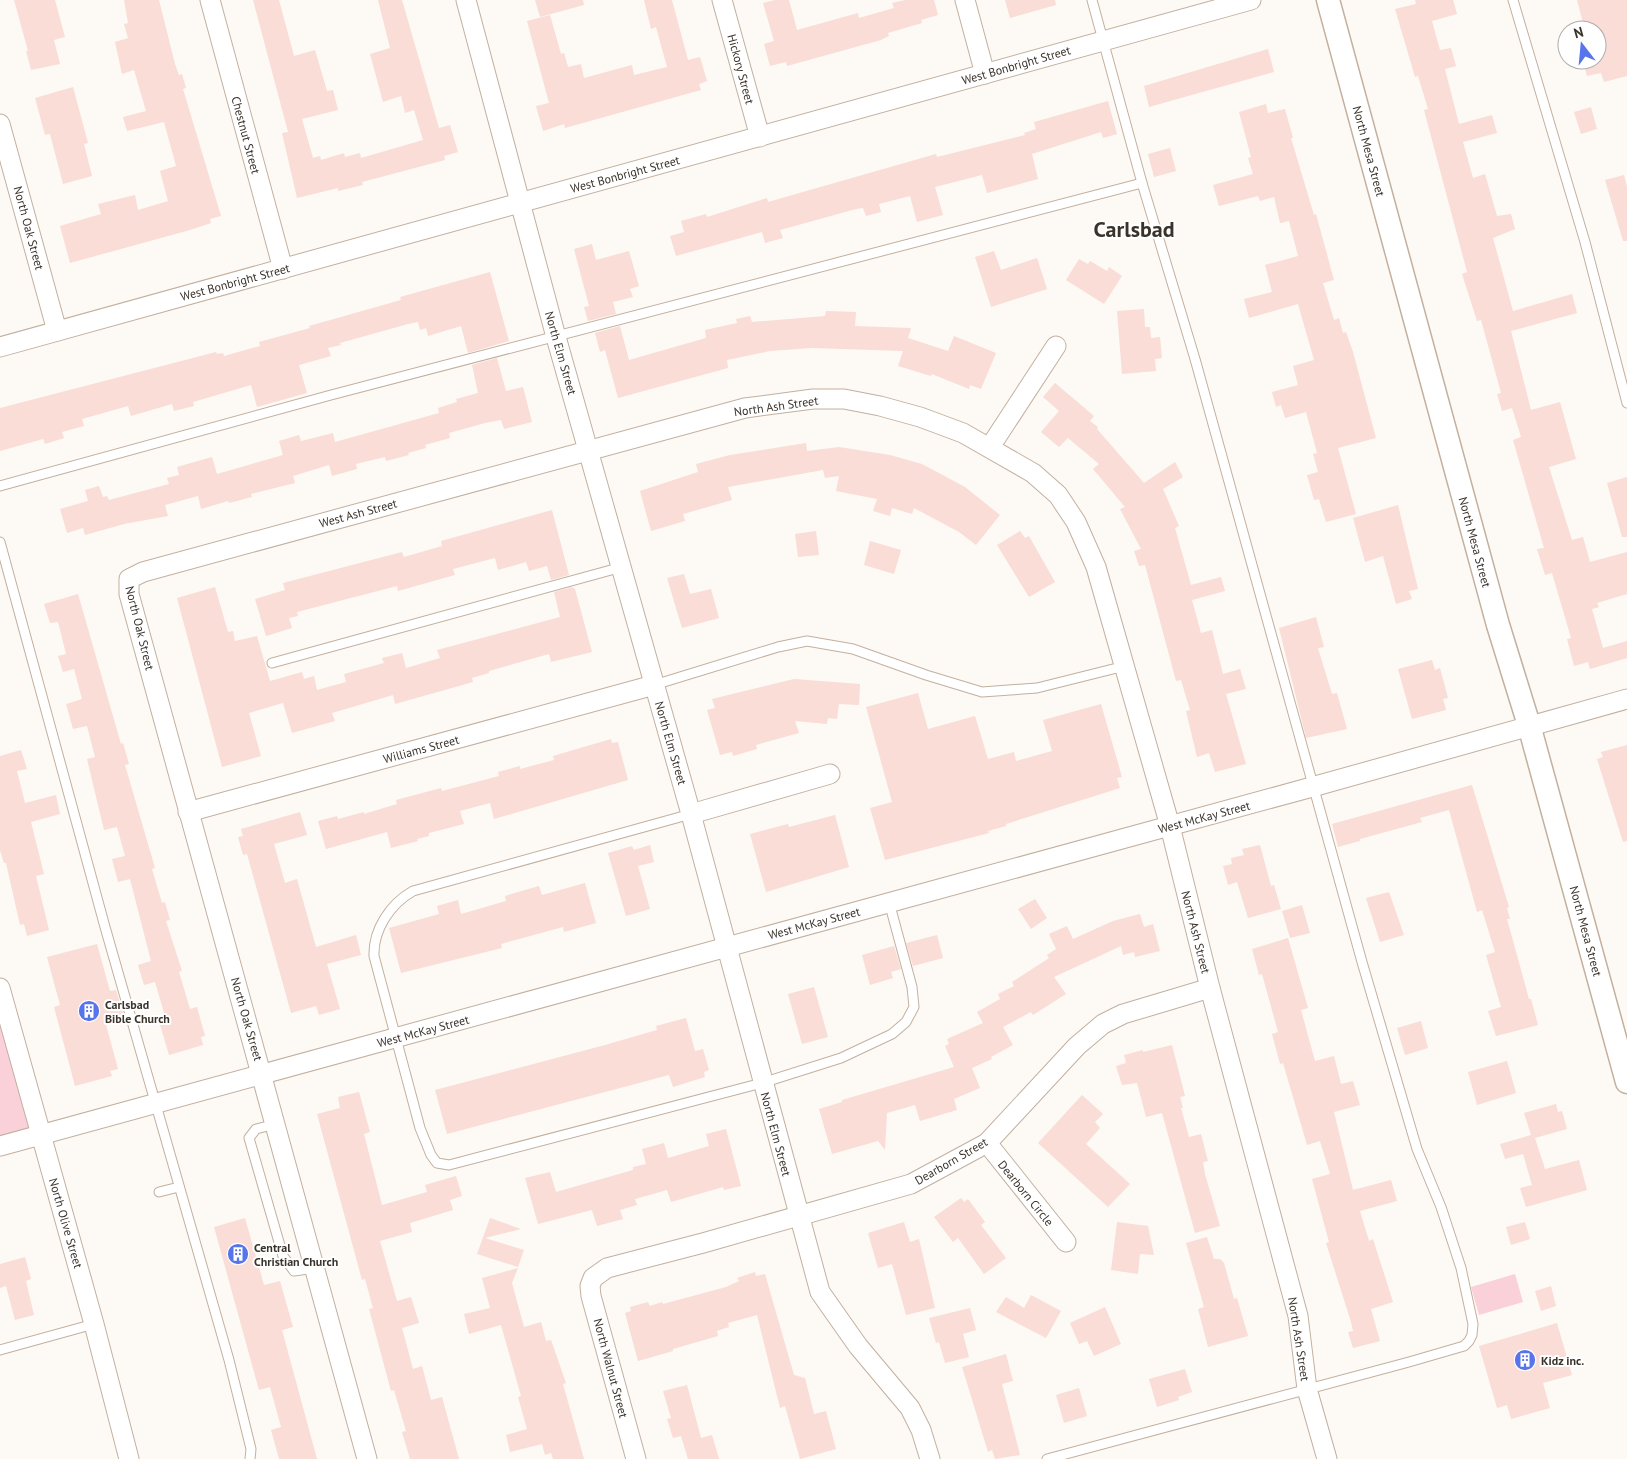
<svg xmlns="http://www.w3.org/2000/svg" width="1627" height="1459" viewBox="0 0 1627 1459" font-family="'PT Sans',sans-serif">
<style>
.green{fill:#fad0d9}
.building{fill:#f9ddd6}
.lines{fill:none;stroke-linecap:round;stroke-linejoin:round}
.service-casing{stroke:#c3b09f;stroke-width:11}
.minor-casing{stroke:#c3b09f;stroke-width:21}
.tertiary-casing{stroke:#c3b09f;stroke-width:25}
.service{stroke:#fff;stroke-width:9}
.minor{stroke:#fff;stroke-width:19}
.tertiary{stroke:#fff;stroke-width:22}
.labels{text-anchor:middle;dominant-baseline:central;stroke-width:4;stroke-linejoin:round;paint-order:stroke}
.street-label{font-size:12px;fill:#3a332c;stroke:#fff}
.poi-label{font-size:12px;font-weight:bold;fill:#3a332c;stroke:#fff;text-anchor:start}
.town-label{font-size:22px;font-weight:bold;fill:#3a332c;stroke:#fff}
</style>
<rect width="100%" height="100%" fill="#fdf9f5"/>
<!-- green -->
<g class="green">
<polygon points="0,988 40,1135 0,1146"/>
<polygon points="1515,1274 1523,1302 1479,1315 1471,1287"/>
</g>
<!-- building -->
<g class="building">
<polygon points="14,0 55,0 65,37 54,40 60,64 31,70 26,51 28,51"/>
<polygon points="124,0 159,0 175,64 179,75 182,74 186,88 183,89 221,216 210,219 211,223 190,230 70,263 60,226 101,214 98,204 135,195 138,210 168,201 160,171 176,166 164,122 127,131 123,117 146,111 134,70 122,74 115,42 128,38 124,24 128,23"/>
<polygon points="253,0 279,0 294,56 315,50 327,91 333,90 338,110 302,119 313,158 320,156 321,160 344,153 345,157 360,153 361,158 423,140 414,110 405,113 401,96 383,102 370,54 390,48 378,0 402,0 439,128 450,125 458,152 444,156 445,160 362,182 363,185 338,191 338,188 297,198 282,133 288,132"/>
<polygon points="535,0 583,0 584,5 540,17"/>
<polygon points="644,0 672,0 688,60 700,57 707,81 699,84 701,90 565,128 564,124 543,131 536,106 549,103 527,21 550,15 561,54 564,53 568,67 581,64 584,78 632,65 634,75 667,67 656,27 651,29"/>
<polygon points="775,0 789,0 797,30 858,13 859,18 894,8 892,3 905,0 934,0 938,15 921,20 922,23 888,33 889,36 881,40 787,66 786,62 770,66 764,44 774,41 763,3"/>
<polygon points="1005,0 1055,0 1056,5 1010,18"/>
<polygon points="1415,0 1453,0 1457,14 1432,21 1440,50 1451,48 1456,66 1445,69 1459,124 1492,115 1497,133 1463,142 1473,178 1485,174 1497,216 1511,214 1515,229 1493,238 1513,311 1572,294 1577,313 1511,331 1531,410 1560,402 1576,459 1549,467 1572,540 1583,537 1590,562 1627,552 1627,594 1597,603 1599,607 1592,609 1603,648 1627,641 1627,658 1590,669 1588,662 1574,666 1567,639 1571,638 1552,573 1545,575 1537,549 1544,548 1513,440 1521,437 1512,408 1502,411 1497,394 1501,393 1481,320 1477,321 1462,274 1467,272 1424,110 1428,109 1418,76 1415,77 1395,9 1416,4"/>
<polygon points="1577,0 1627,0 1627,76 1604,82 1601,73 1587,76 1583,61 1597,60 1597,30 1585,30"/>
<polygon points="1268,49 1274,72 1149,107 1144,86"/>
<polygon points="73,87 88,143 84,144 92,176 63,184 50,134 45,135 35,98"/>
<polygon points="1108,101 1117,134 1103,138 1101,132 1032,154 1038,179 987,193 982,175 935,187 943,215 917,222 910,196 879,204 881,212 866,216 863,208 856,209 780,230 783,238 765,243 762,232 676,256 670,236 684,232 681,221 706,214 707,217 767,198 768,202 936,154 937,157 1025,135 1024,133 1036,129 1034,122"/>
<polygon points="1266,104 1268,113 1285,109 1293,138 1291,138 1314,215 1316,214 1334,280 1323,283 1334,320 1339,318 1343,333 1346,332 1353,352 1376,438 1338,448 1356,514 1326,522 1319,499 1314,500 1307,475 1318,472 1313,454 1317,453 1306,412 1285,418 1281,405 1276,407 1272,392 1298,385 1293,366 1314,360 1298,304 1249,318 1244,299 1272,292 1265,265 1298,256 1289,221 1280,223 1274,197 1260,201 1258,196 1219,206 1213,185 1253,174 1248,158 1251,157 1239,112"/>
<polygon points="1591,107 1597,129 1581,134 1574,112"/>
<polygon points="1170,148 1176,171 1154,177 1148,154"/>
<polygon points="1624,175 1627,187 1627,241 1623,241 1605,180"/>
<polygon points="592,244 596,260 629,251 639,286 630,289 633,297 613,302 616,314 588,321 584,307 589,306 574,249"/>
<polygon points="994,251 1001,270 1037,258 1047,289 991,307 975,257"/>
<polygon points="1079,259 1088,264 1090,261 1107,271 1109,267 1122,276 1104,304 1066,280"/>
<polygon points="490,272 509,341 468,353 461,326 428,336 426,328 420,330 418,322 408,324 340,343 341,345 328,348 331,356 299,365 307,393 257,407 251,385 193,402 194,406 174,411 172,404 131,416 128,406 82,419 84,426 62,432 64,438 45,444 43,439 0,451 0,408 216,352 217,354 223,353 224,356 260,346 259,342 310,328 309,326 401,300 400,297"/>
<polygon points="1144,309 1145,327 1150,327 1151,338 1160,337 1162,358 1155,359 1156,371 1122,374 1117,311"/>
<polygon points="826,311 856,312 855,326 911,328 908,338 948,351 954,336 996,353 981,389 970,385 969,389 932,374 931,376 898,366 903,351 812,348 770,351 727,360 728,368 618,398 605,350 600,352 595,333 620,326 629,360 706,338 705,330 737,323 736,319 750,316 752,322 825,316"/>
<polygon points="497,358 506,391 523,387 532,422 504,429 501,420 485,423 449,433 450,438 425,445 426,448 408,453 409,455 386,461 385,457 356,464 357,469 332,476 329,465 293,476 295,483 251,494 252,497 229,503 228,501 201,509 198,496 165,505 168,516 124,524 85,535 83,528 67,533 60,509 88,501 85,490 99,486 103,497 107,496 109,500 169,484 167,478 179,475 177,467 212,457 217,474 283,455 279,441 299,435 301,441 333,433 335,442 439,413 438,408 457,402 456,399 478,393 472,365"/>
<polygon points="1055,383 1094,416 1090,421 1098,427 1097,429 1144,483 1175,462 1183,477 1163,489 1179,526 1175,528 1191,585 1221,577 1225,591 1192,600 1201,633 1212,630 1223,674 1240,669 1246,689 1226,694 1246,764 1215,772 1209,753 1197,757 1186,711 1190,710 1181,680 1176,681 1145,565 1139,566 1134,551 1141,549 1120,509 1125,507 1093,469 1099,464 1068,438 1059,447 1041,432 1059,411 1043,397"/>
<polygon points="806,443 807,451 839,447 890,455 922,464 965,487 1000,515 976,545 959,532 914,508 912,514 892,508 890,516 873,511 877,499 836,491 839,476 825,478 823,470 728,487 732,500 683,514 685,521 651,531 640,491 698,472 696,464 730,455"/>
<polygon points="1627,477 1627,537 1622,537 1607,483"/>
<polygon points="1398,505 1418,589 1409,591 1412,599 1396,604 1383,556 1365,562 1353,518"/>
<polygon points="552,510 569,575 551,580 547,566 529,571 526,562 498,570 495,558 453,569 455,575 398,591 397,586 297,612 298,616 289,618 292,628 266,636 255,599 285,590 283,583 402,552 404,557 442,546 441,541"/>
<polygon points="816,531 819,555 798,557 795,534"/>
<polygon points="1020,531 1025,538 1029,536 1055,582 1029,597 997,545"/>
<polygon points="870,541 901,550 894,574 864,565"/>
<polygon points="684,574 690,594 711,589 719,618 682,628 667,578"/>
<polygon points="215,587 228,632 233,631 235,641 257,636 270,681 302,672 304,679 314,676 317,690 346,682 344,674 384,663 382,658 402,653 406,668 440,658 437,650 560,617 554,592 572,587 575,589 592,652 551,662 549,654 489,671 489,673 472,678 473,682 395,704 393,695 332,713 335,721 292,733 283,703 249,713 261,756 222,767 177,598"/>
<polygon points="78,594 121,744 123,743 129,764 125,765 155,868 152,869 162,903 165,902 170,920 166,921 182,971 179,972 190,1009 197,1007 205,1036 201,1037 203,1045 169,1055 158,1018 165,1016 155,982 144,985 138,965 151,961 130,879 118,882 112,859 125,856 117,827 104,830 87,759 95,757 87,726 73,729 66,704 82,699 74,669 63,672 58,656 66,654 58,622 50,623 44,604"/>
<polygon points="1316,617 1324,647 1318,648 1332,694 1337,693 1347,729 1306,738 1279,628"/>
<polygon points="1432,660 1435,670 1440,668 1448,698 1443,699 1446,710 1412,719 1398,669"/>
<polygon points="794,679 860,684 859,705 839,704 837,719 828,718 827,724 795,721 799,733 756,745 757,749 733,756 732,752 720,755 707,710 715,708 712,699"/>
<polygon points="918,693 928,729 975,716 988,759 1014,752 1016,761 1052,751 1043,720 1101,704 1122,777 1117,778 1120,788 1006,824 1006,826 988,831 989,833 885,860 870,808 892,802 866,707"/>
<polygon points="611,739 612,743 618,742 628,780 494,819 490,803 460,811 464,824 429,833 429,836 417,839 418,841 391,848 387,832 326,849 318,821 337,816 338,819 364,812 364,814 397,804 396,800 441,788 442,791 499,776 498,772 520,766 520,769 554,760 553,756"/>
<polygon points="1627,745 1627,841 1623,842 1597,759 1603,757 1601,752"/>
<polygon points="21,750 27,769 17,771 25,803 56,795 60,814 31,822 44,874 36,876 49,930 27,936 24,924 20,925 6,863 4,863 0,850 0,756"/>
<polygon points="1472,785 1509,907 1507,908 1510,919 1507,919 1529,999 1531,999 1538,1025 1496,1036 1488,1011 1501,1007 1486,955 1495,952 1482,910 1477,912 1449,810 1420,818 1422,822 1360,839 1360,841 1338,847 1332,824"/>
<polygon points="300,812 307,835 274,844 285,883 297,879 316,947 356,935 361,955 327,964 340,1009 319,1015 316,1006 291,1013 247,854 243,855 238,837 243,836 241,829"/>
<polygon points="835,815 849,867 766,892 750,834 788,824 789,827"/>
<polygon points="650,845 654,862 638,866 650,909 626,916 608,853 632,846 634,850"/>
<polygon points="1260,845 1271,886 1274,885 1281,909 1248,918 1237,882 1228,885 1223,866 1232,864 1231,858 1244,855 1242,849"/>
<polygon points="585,883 596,923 564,932 563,927 501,944 502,948 401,973 389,928 439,914 437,906 458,900 461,914 506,901 505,896 539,886 542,895"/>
<polygon points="1389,892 1404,935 1380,942 1366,898"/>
<polygon points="1035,899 1047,918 1031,929 1018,909"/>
<polygon points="1302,905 1310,933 1290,938 1282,911"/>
<polygon points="1140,914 1144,927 1153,924 1160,951 1135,957 1134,952 1123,955 1121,946 1054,977 1066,994 1033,1015 1031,1012 1003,1027 1013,1045 991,1057 992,1059 972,1068 980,1088 954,1099 957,1110 920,1121 915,1105 887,1113 885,1150 878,1141 832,1154 819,1109 842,1102 842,1100 954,1067 945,1046 949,1044 947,1039 983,1023 977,1012 1000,999 998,994 1014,986 1012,982 1049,958 1047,955 1056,949 1049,934 1067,926 1073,939 1113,921"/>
<polygon points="937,935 943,958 913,966 906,943"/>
<polygon points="1288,938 1308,1008 1301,1010 1315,1061 1334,1056 1341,1084 1353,1081 1360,1105 1334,1112 1353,1190 1391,1180 1397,1201 1360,1211 1369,1241 1373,1239 1393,1302 1371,1309 1380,1341 1353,1348 1348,1332 1353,1331 1351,1322 1326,1243 1329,1242 1312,1179 1330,1174 1320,1141 1307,1145 1283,1063 1280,1064 1272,1034 1278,1032 1262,974 1259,975 1252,949"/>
<polygon points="97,944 110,991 116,990 124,1016 105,1021 118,1069 110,1071 112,1076 75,1086 54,1007 60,1005 47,957"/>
<polygon points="894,946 901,969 891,972 893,978 870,985 862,955"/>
<polygon points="814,987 828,1037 802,1044 788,994"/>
<polygon points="686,1018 695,1051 703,1049 709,1070 704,1072 705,1077 673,1087 669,1075 447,1134 435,1090 605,1045 657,1030 656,1026"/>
<polygon points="1421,1021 1428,1048 1405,1055 1397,1028"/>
<polygon points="1172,1045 1185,1096 1180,1097 1183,1108 1181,1108 1189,1137 1201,1134 1208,1161 1203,1162 1205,1174 1220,1226 1195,1233 1162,1113 1146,1117 1137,1083 1122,1085 1116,1066 1126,1063 1124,1055 1143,1050 1143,1052"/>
<polygon points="1507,1061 1516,1093 1477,1105 1468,1072"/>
<polygon points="359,1092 370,1132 364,1134 382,1205 427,1192 425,1185 456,1176 462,1196 450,1200 453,1210 410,1223 412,1232 380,1241 397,1301 411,1297 419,1323 402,1328 413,1369 422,1366 431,1400 442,1397 459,1459 410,1459 402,1432 406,1431 394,1390 391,1391 369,1309 373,1308 365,1279 362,1280 317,1114 340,1108 338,1097"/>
<polygon points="1082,1095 1103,1114 1095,1122 1100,1128 1086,1144 1130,1184 1108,1207 1038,1143"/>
<polygon points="1556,1104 1558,1112 1562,1111 1567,1129 1535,1138 1545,1169 1579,1160 1587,1190 1526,1207 1520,1188 1532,1185 1523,1154 1505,1159 1500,1144 1531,1135 1524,1113"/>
<polygon points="726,1129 741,1186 724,1190 723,1187 671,1202 667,1190 635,1199 637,1205 620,1210 623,1219 597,1226 592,1210 538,1224 525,1178 550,1172 556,1192 633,1170 633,1167 646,1164 642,1149 664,1143 668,1158 709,1146 706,1134"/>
<polygon points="961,1198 964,1202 968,1199 985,1222 981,1225 1006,1258 984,1274 958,1238 953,1242 934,1217"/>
<polygon points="245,1218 264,1285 280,1281 293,1327 282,1330 317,1459 279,1459 271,1430 281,1427 270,1387 259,1390 214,1227"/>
<polygon points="490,1218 521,1229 485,1238 524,1250 518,1267 477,1254"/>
<polygon points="904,1222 910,1242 919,1239 935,1308 906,1315 892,1264 878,1268 868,1233"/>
<polygon points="1117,1222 1148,1226 1154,1255 1140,1254 1138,1274 1111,1270"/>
<polygon points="1525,1222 1530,1239 1511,1245 1506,1227"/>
<polygon points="1207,1237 1214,1259 1220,1259 1224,1263 1234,1299 1237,1298 1248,1336 1208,1347 1198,1309 1204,1307 1186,1243"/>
<polygon points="25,1257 31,1279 26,1281 34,1315 15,1320 6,1286 0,1288 0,1264"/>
<polygon points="518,1268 512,1283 524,1327 541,1322 546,1341 551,1340 566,1383 563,1384 584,1459 553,1459 551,1453 545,1455 542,1444 510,1452 506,1435 527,1429 518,1397 521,1396 501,1325 469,1334 464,1314 490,1308 482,1278"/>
<polygon points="755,1272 756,1276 765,1274 794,1375 805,1378 814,1414 826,1411 836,1449 800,1459 785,1406 780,1408 757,1315 728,1323 729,1327 717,1331 718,1336 673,1349 673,1351 638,1361 625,1313 631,1311 630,1307 648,1302 650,1306 662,1302 663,1304 726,1287 739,1281 737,1278"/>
<polygon points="1551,1286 1556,1306 1541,1311 1535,1291"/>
<polygon points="1031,1295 1061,1311 1046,1338 996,1312 1006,1297 1024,1308"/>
<polygon points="1105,1307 1121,1344 1094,1356 1087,1341 1079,1344 1070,1323"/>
<polygon points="970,1308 976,1330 963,1334 969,1357 945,1363 939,1342 936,1343 929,1318"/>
<polygon points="1557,1323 1572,1375 1543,1383 1550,1408 1511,1419 1507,1405 1497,1408 1479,1346"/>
<polygon points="1006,1354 1013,1381 1002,1384 1020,1455 995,1459 992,1450 988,1452 962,1367"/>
<polygon points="1185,1369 1192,1392 1178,1397 1179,1400 1157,1407 1149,1379"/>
<polygon points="687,1385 701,1438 712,1435 719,1459 688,1459 681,1436 673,1438 667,1419 671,1418 663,1391"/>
<polygon points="1079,1388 1087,1416 1064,1423 1056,1395"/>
</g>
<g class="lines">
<!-- service casing -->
<g class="service-casing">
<g id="service">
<polyline points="1513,0 1585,242 1627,403"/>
<polyline points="0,486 331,395 1142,183"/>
<polyline points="0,542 105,927 229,1360 251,1449 250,1459"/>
<polyline points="272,663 622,567"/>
<polyline points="654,685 778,647 807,641 853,649 926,675 982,692 1037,688 1125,666"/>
<path d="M691,814L413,891C390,904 373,930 374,956L420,1128L431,1155L437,1163L449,1165L762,1083L841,1058L892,1034L906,1022L914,1007L912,987L889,902"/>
<polyline points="276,1124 256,1129 249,1138 283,1256 294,1271 315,1268"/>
<polyline points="159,1192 179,1187"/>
<polyline points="0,1350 94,1324"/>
<polyline points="1047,1459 1409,1362 1464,1346 1469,1341 1472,1335 1473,1324 1461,1268 1441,1207 1417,1149 1362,962 1195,359 1142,183 1092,0"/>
</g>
</g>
<!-- minor casing -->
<g class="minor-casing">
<g id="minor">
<polyline points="210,0 283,269"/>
<polyline points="466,0 556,337 691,814 820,1292 858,1346 910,1408 921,1430 930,1459"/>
<polyline points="722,0 760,137"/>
<polyline points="965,0 985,74"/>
<polyline points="0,124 57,331"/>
<polyline points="0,347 1251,0"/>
<polyline points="990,447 1056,346"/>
<polyline points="188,812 654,685"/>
<polyline points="691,814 830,774"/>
<polyline points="0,988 94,1324 129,1459"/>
<polyline points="987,1143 1066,1242"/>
<polyline points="0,1146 1312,787 1627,699"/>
<polyline points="367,1459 129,594 129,579 143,572 745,408 813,399 844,399 880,406 920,417 963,433 1033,473 1058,495 1076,522 1096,567 1170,826 1210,988 1298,1316 1307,1389 1327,1459"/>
<polyline points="636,1459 591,1296 590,1286 593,1278 607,1268 703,1243 911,1184 987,1143 1077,1046 1103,1024 1123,1014 1210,988"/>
</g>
</g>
<!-- tertiary casing -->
<g class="tertiary-casing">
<polyline id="tertiary" points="1328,0 1498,625 1529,725 1627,1082"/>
</g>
<!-- service -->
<use href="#service" class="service"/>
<!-- minor -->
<use href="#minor" class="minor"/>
<!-- tertiary -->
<use href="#tertiary" class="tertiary"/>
</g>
<!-- icons -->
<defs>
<g id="building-disc" transform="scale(1.125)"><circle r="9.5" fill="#5774ea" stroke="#fff"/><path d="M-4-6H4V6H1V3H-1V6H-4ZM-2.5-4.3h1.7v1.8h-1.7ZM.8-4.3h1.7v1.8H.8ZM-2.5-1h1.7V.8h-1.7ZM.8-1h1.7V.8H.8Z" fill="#fff"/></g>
</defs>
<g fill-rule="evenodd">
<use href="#building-disc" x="89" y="1011"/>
<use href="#building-disc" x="238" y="1254"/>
<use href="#building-disc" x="1525" y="1360"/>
</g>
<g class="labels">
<!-- street labels -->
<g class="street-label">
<text transform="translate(1016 65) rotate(-16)">West Bonbright Street</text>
<text transform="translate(741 69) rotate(75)">Hickory Street</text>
<text transform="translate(246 135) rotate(75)">Chestnut Street</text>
<text transform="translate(1369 151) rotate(75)">North Mesa Street</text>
<text transform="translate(625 174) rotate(-15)">West Bonbright Street</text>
<text transform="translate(29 228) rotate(75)">North Oak Street</text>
<text transform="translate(235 282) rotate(-15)">West Bonbright Street</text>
<text transform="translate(561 353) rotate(74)">North Elm Street</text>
<text transform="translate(776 406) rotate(-8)">North Ash Street</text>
<text transform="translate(358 513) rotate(-15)">West Ash Street</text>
<text transform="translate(1475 542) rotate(75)">North Mesa Street</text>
<text transform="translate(140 628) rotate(76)">North Oak Street</text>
<text transform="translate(671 743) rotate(74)">North Elm Street</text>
<text transform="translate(421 749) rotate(-15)">Williams Street</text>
<text transform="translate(1204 817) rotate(-15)">West McKay Street</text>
<text transform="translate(814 923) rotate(-15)">West McKay Street</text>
<text transform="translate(1586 931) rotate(75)">North Mesa Street</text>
<text transform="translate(1196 932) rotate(76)">North Ash Street</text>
<text transform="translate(247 1019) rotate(74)">North Oak Street</text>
<text transform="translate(423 1031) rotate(-15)">West McKay Street</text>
<text transform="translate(776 1134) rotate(75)">North Elm Street</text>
<text transform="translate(951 1161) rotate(-30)">Dearborn Street</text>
<text transform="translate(1026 1193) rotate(51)">Dearborn Circle</text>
<text transform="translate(66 1223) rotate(74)">North Olive Street</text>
<text transform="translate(1299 1339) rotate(81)">North Ash Street</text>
<text transform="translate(611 1368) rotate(75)">North Walnut Street</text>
</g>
<!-- poi labels -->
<g class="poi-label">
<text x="105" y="1004">Carlsbad<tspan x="105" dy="14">Bible Church</tspan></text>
<text x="254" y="1247">Central<tspan x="254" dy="14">Christian Church</tspan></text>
<text x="1541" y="1360">Kidz inc.</text>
</g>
<!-- town labels -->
<g class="town-label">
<text x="1134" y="229">Carlsbad</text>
</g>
</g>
<!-- north arrow -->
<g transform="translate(1582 45) rotate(344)"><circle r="24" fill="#ffffff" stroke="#b0adab"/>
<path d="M0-4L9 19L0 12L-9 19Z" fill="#5774ea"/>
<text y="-8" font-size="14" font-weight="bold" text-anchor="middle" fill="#3a332c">N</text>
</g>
</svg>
